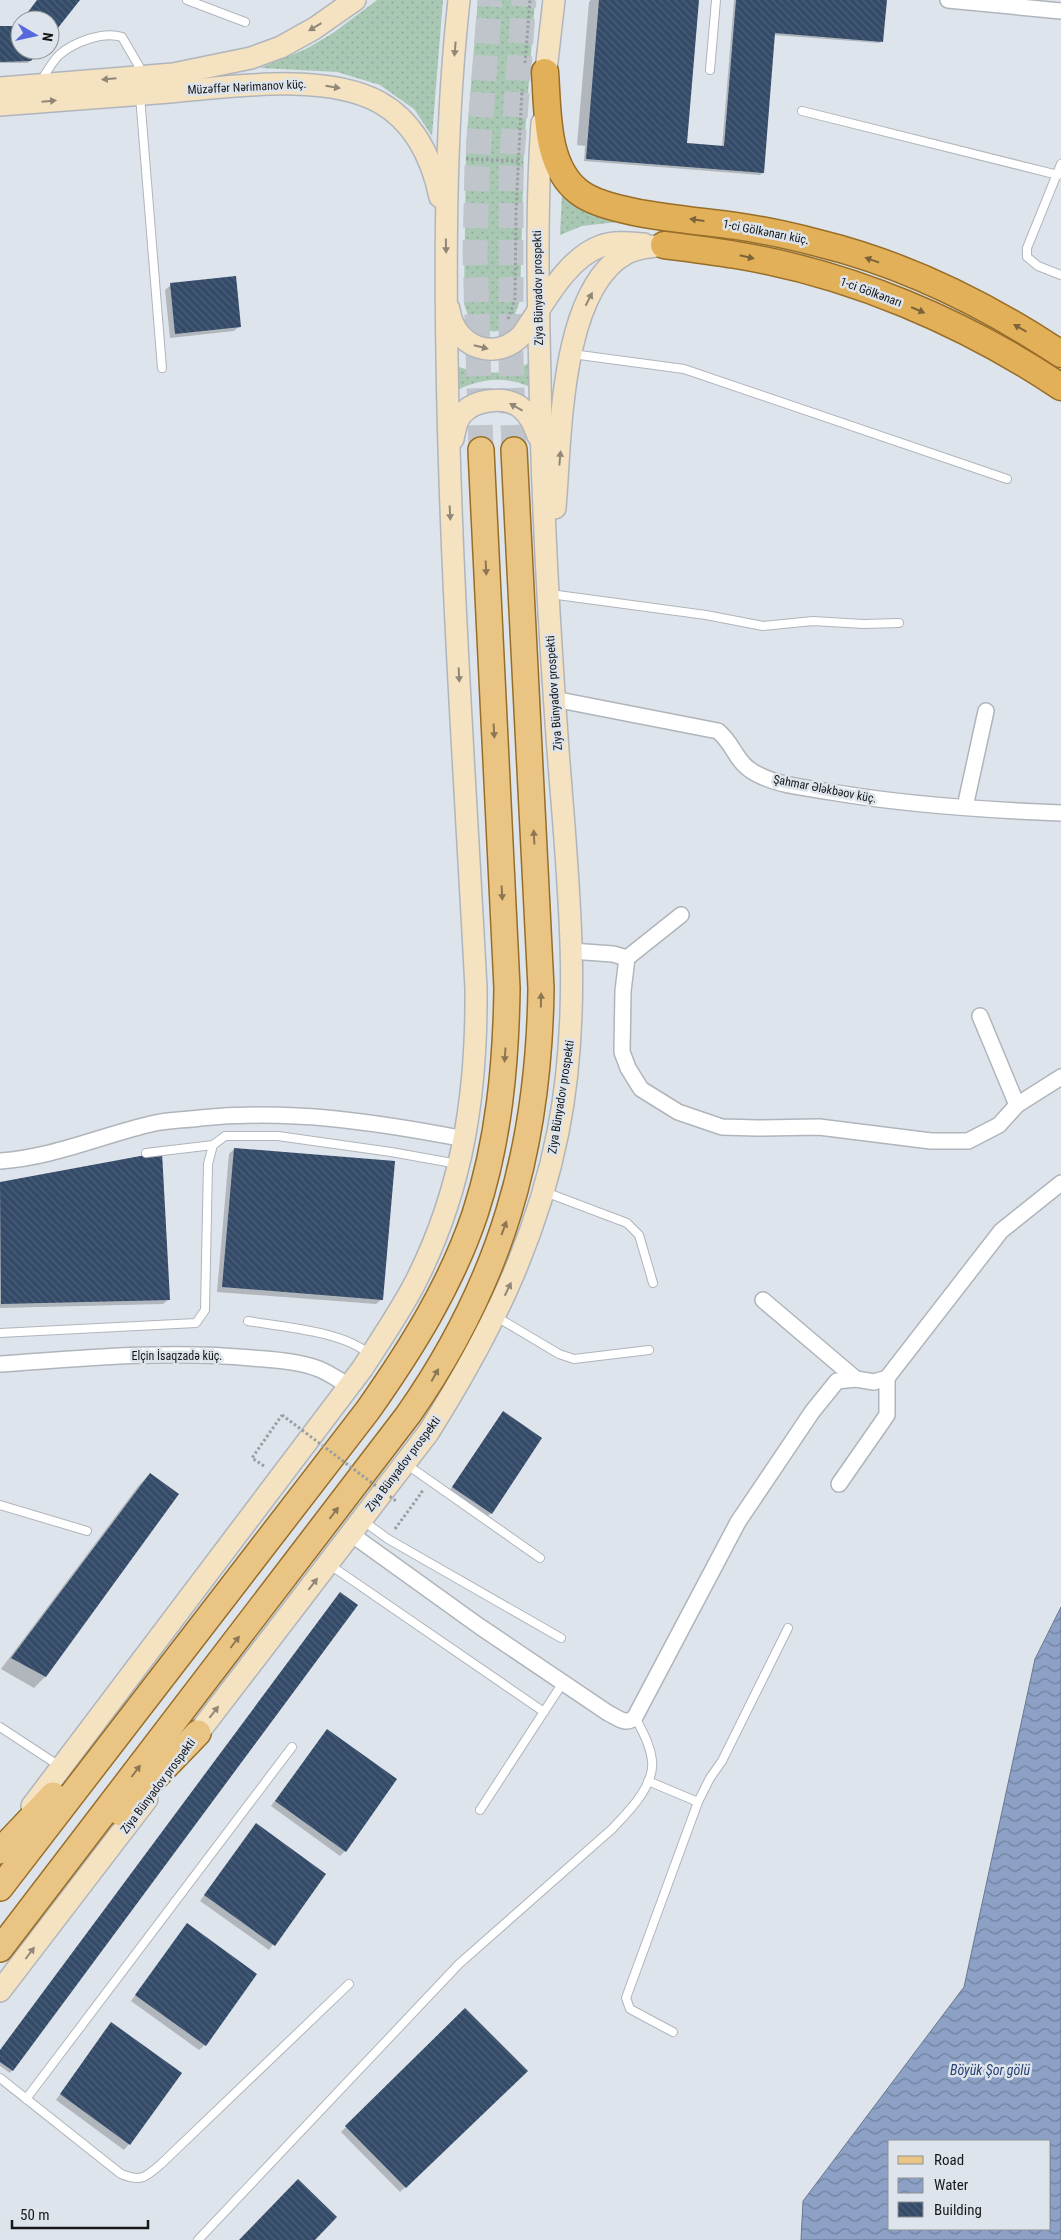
<svg xmlns="http://www.w3.org/2000/svg" width="1061" height="2240" viewBox="0 0 1061 2240" font-family="'Roboto Condensed',sans-serif">
<style>
.grass{fill:url(#grass-dots)}
.water{fill:url(#water-waves);stroke:#697892;fill-rule:evenodd}
.shadow{fill:#0003}
.building{fill:url(#building-back-hatch)}
.lines{fill:none;stroke-linecap:round;stroke-linejoin:round}
.primary-tunnel{stroke:#c0c5cc;stroke-width:25;stroke-dasharray:25 12;stroke-linecap:butt}
.service-casing{stroke:#b0b5bc;stroke-width:10}
.minor-casing{stroke:#b0b5bc;stroke-width:18}
.secondary-casing{stroke:#b0b5bc;stroke-width:24}
.primary-casing{stroke:#976e28;stroke-width:28}
.trunk-casing{stroke:#976e28;stroke-width:29}
.path{stroke:#999ea3;stroke-width:3;stroke-dasharray:2.5 2.5;stroke-linecap:butt}
.service{stroke:#fff;stroke-width:8}
.minor{stroke:#fff;stroke-width:15}
.secondary{stroke:#f4e2c1;stroke-width:21}
.primary{stroke:#eac483;stroke-width:25}
.trunk{stroke:#e3b05a;stroke-width:26}
.path-bridge{stroke:#999ea3;stroke-width:3;stroke-dasharray:2.5 2.5;stroke-linecap:butt}
.oneway{fill:#908776}
.oneway2{fill:#7c643a}
.oneway3{fill:#8b7754}
.labels{text-anchor:middle;dominant-baseline:central;stroke-width:5;stroke-linejoin:round;paint-order:stroke}
.street-label{font-size:12px;fill:#16181a;stroke:#dee4eb}
.water-label{font-size:14px;font-style:italic;fill:#294273;stroke:#dee4eb}
</style>
<defs>
<pattern id="grass-dots" width="8" height="8" patternUnits="userSpaceOnUse" patternTransform="scale(1.25)"><rect width="8" height="8" fill="#a8c8b4"/><path d="M2 2h.1M6 6h.1" fill="none" stroke="#90ab9a" stroke-width="1.8" stroke-linecap="round"/></pattern>
<pattern id="water-waves" width="16" height="10" patternUnits="userSpaceOnUse" patternTransform="scale(1.25)"><rect width="16" height="10" fill="#8ca1c5"/><path d="M0 5q4-4 8 0t8 0" fill="none" stroke="#71829f"/></pattern>
<pattern id="building-back-hatch" width="6" height="6" patternUnits="userSpaceOnUse" patternTransform="scale(1.25)"><rect width="6" height="6" fill="#334a68"/><path d="M-1 5l2 2M0 0l6 6M5-1l2 2" fill="none" stroke="#4e6078"/></pattern>
</defs>
<rect width="100%" height="100%" fill="#dee4eb"/>
<!-- grass -->
<g class="grass">
<polygon points="377,0 443,0 432,136 414,109 380,85 337,72 260,68 306,49 333,33"/>
<path d="M478,0H535L524,147L520,300C515,319 502,342 479,326C476,324 472,322 470,319C467,315 466,308 464,304L466,146Z"/>
<path d="M562,194C580,212 592,216 617,222L582,226L560,235Z"/>
<path d="M529,363L530,387C504,375 480,379 455,391L454,365C478,375 506,376 529,363Z"/>
</g>
<!-- water -->
<path class="water" d="M1061,1607V2240H801L803,2201L964,1987L1035,1659ZM890,2141H1050V2229H890Z"/>
<!-- shadow -->
<g class="shadow">
<polygon points="591,0 698,0 685,144 722,147 734,0 885,0 882,41 879,43 774,35 763,173 760,175 584,161 585,146 577,145 589,2"/>
<polygon points="20,23 20,50 39,50 28,63 0,63 0,28 17,27"/>
<polygon points="171,285 240,326 234,331 170,338 165,290"/>
<polygon points="234,1149 382,1299 376,1304 217,1292 229,1154"/>
<polygon points="161,1153 169,1299 163,1304 0,1308 0,1183"/>
<polygon points="503,1413 491,1513 486,1518 448,1493"/>
<polygon points="150,1474 177,1495 45,1677 34,1688 1,1669 139,1485"/>
<polygon points="357,1606 12,2070 10,2073 0,2066 0,2051"/>
<polygon points="327,1730 345,1851 340,1856 271,1806"/>
<polygon points="256,1825 325,1874 269,1950 200,1901"/>
<polygon points="187,1925 205,2045 199,2050 131,2001"/>
<polygon points="465,2010 526,2071 400,2192 341,2132"/>
<polygon points="106,2029 129,2144 124,2150 56,2100"/>
</g>
<!-- building -->
<g class="building">
<polygon points="37,0 80,0 50,38 50,20 22,20"/>
<polygon points="599,0 699,0 687,143 724,146 736,0 887,0 883,42 775,33 764,173 586,159"/>
<polygon points="20,22 20,50 40,50 31,61 0,62 0,26 17,26"/>
<polygon points="236,276 241,327 175,334 170,283"/>
<polygon points="234,1148 395,1161 383,1300 222,1287"/>
<polygon points="162,1152 170,1300 1,1304 0,1182"/>
<polygon points="503,1411 542,1438 492,1514 452,1487"/>
<polygon points="150,1473 179,1494 46,1677 11,1658"/>
<polygon points="340,1592 358,1605 13,2071 0,2062 0,2050"/>
<polygon points="327,1729 397,1779 346,1852 275,1801"/>
<polygon points="256,1823 326,1874 275,1946 204,1895"/>
<polygon points="187,1923 257,1974 206,2046 135,1995"/>
<polygon points="465,2008 528,2071 406,2188 345,2126"/>
<polygon points="111,2022 182,2073 130,2145 60,2094"/>
<polygon points="298,2179 337,2217 315,2240 239,2240"/>
</g>
<g class="lines">
<!-- primary-tunnel -->
<g class="primary-tunnel">
<polyline points="481,450 475,253 477,168 490,0"/>
<polyline points="514,450 511,360 511,170 524,0"/>
</g>
<!-- service casing -->
<g class="service-casing">
<g id="service">
<polyline points="187,0 245,22"/>
<polyline points="710,70 716,0"/>
<path d="M41,81C46,73 52,62 59,55C74,42 103,31 122,37L144,75"/>
<polyline points="140,96 162,368"/>
<polyline points="802,111 1058,175"/>
<polyline points="1061,164 1027,248 1027,257 1038,266 1061,275"/>
<polyline points="572,354 684,369 1007,479"/>
<polyline points="550,594 706,615 763,626 813,621 863,624 899,623"/>
<polyline points="146,1153 213,1145"/>
<polyline points="545,1192 627,1223 639,1235 653,1283"/>
<polyline points="495,1316 559,1354 574,1359 649,1350"/>
<path d="M248,1321C282,1327 343,1331 369,1354"/>
<polyline points="0,1333 196,1323 205,1310 208,1164 213,1145 225,1136 278,1136 391,1152 458,1164"/>
<polyline points="406,1464 540,1558"/>
<polyline points="0,1505 87,1531"/>
<polyline points="362,1520 388,1539 561,1638"/>
<polyline points="330,1565 544,1712"/>
<polyline points="0,1727 61,1767"/>
<polyline points="648,1781 698,1802 626,1998 630,2009 673,2032"/>
<polyline points="698,1802 710,1778 722,1761 788,1628"/>
<polyline points="480,1810 564,1681"/>
<path d="M0,2078L121,2174C141,2182 145,2178 161,2164L349,1984"/>
<polyline points="26,2099 292,1747"/>
<path d="M198,2240L459,1964L612,1829C628,1812 655,1786 652,1760C650,1744 642,1731 635,1717"/>
</g>
</g>
<!-- minor casing -->
<g class="minor-casing">
<g id="minor">
<polyline points="948,0 1061,11"/>
<path d="M554,699L718,731C736,746 735,765 761,776C782,786 808,788 831,792C907,805 984,810 1061,813"/>
<polyline points="965,807 986,711"/>
<polyline points="571,951 613,954 627,958 623,991 622,1052 628,1068 641,1089 678,1112 722,1127 757,1128 819,1127 931,1141 968,1141 999,1125 1017,1105 1061,1077"/>
<polyline points="627,958 681,915"/>
<polyline points="980,1016 1017,1105"/>
<path d="M0,1161C55,1157 102,1135 155,1123C170,1120 186,1120 200,1118C292,1109 376,1122 465,1139"/>
<polyline points="763,1300 856,1379"/>
<path d="M0,1364C84,1358 168,1350 252,1358C274,1360 298,1361 319,1369C329,1373 339,1380 349,1386"/>
<polyline points="839,1484 887,1415 887,1378"/>
<path d="M351,1534L479,1626L608,1713C618,1718 626,1726 635,1717L738,1522L812,1412L837,1381L856,1379L874,1382L887,1378L1001,1231L1061,1183"/>
</g>
</g>
<!-- secondary casing -->
<g class="secondary-casing">
<g id="secondary">
<polyline points="0,88 173,74 251,58 281,47 315,28 355,0"/>
<polyline points="544,88 554,0"/>
<path d="M0,105C57,101 113,96 170,92C231,87 324,72 379,102C415,122 432,159 440,197"/>
<path d="M449,309C454,347 495,363 522,335C543,306 565,259 601,246C615,241 630,243 644,244"/>
<path d="M453,439C455,430 456,420 462,414C475,399 505,396 520,407C530,415 534,425 538,436"/>
<path d="M555,508C561,441 559,289 627,253C638,247 652,247 664,245"/>
<path d="M189,1745L428,1433C488,1338 536,1243 558,1132C585,997 565,858 556,722C548,608 542,493 540,379C538,294 536,208 542,123"/>
<path d="M32,1806L362,1369C380,1341 398,1315 414,1285C463,1190 477,1094 476,988C465,778 450,568 447,357C445,238 446,119 459,0"/>
<polyline points="0,1991 147,1799"/>
</g>
</g>
<!-- primary casing -->
<g class="primary-casing">
<g id="primary">
<polyline points="121,1813 198,1733"/>
<polyline points="0,1851 53,1795"/>
<path d="M0,1888L368,1410C411,1349 451,1285 475,1214C499,1141 506,1064 507,988L481,450"/>
<path d="M0,1949L408,1415C501,1282 539,1150 541,988L514,450"/>
</g>
</g>
<!-- trunk casing -->
<g class="trunk-casing">
<g id="trunk">
<path d="M545,72C548,111 545,166 579,192C608,215 697,220 736,226C764,230 791,236 818,243C904,264 987,305 1061,354"/>
<path d="M664,245C688,248 712,251 736,255C851,274 964,322 1061,387"/>
</g>
</g>
<!-- path -->
<g class="path">
<polyline points="525,63 530,0"/>
<polyline points="466,159 518,161"/>
<polyline points="508,319 515,299 516,211 522,89"/>
<polyline points="264,1466 252,1458 282,1415"/>
<polyline points="395,1529 422,1492 419,1490"/>
</g>
<!-- service -->
<use href="#service" class="service"/>
<!-- minor -->
<use href="#minor" class="minor"/>
<!-- secondary -->
<use href="#secondary" class="secondary"/>
<!-- primary -->
<use href="#primary" class="primary"/>
<!-- trunk -->
<use href="#trunk" class="trunk"/>
<!-- path-bridge -->
<polyline class="path-bridge" points="282,1415 396,1501"/>
</g>
<!-- one-way arrows -->
<defs><path id="oneway-solid" d="M-6-.8H1V-3.2L6.5 0L1 3.2V.8H-6Z" transform="scale(1.25)"/></defs>
<g class="oneway">
<use href="#oneway-solid" transform="translate(315 27) rotate(149)"/>
<use href="#oneway-solid" transform="translate(455 49) rotate(95)"/>
<use href="#oneway-solid" transform="translate(109 79) rotate(175)"/>
<use href="#oneway-solid" transform="translate(333 87) rotate(9)"/>
<use href="#oneway-solid" transform="translate(49 101) rotate(-5)"/>
<use href="#oneway-solid" transform="translate(446 246) rotate(89)"/>
<use href="#oneway-solid" transform="translate(589 299) rotate(-63)"/>
<use href="#oneway-solid" transform="translate(481 347) rotate(14)"/>
<use href="#oneway-solid" transform="translate(516 407) rotate(-151)"/>
<use href="#oneway-solid" transform="translate(560 458) rotate(-85)"/>
<use href="#oneway-solid" transform="translate(450 513) rotate(87)"/>
<use href="#oneway-solid" transform="translate(459 675) rotate(87)"/>
<use href="#oneway-solid" transform="translate(508 1289) rotate(-64)"/>
<use href="#oneway-solid" transform="translate(313 1584) rotate(-52)"/>
<use href="#oneway-solid" transform="translate(214 1712) rotate(-52)"/>
<use href="#oneway-solid" transform="translate(30 1953) rotate(-53)"/>
</g>
<g class="oneway2">
<use href="#oneway-solid" transform="translate(697 220) rotate(-172)"/>
<use href="#oneway-solid" transform="translate(747 257) rotate(13)"/>
<use href="#oneway-solid" transform="translate(872 260) rotate(-161)"/>
<use href="#oneway-solid" transform="translate(918 310) rotate(23)"/>
<use href="#oneway-solid" transform="translate(1020 328) rotate(-150)"/>
</g>
<g class="oneway3">
<use href="#oneway-solid" transform="translate(486 568) rotate(87)"/>
<use href="#oneway-solid" transform="translate(494 731) rotate(87)"/>
<use href="#oneway-solid" transform="translate(534 837) rotate(-93)"/>
<use href="#oneway-solid" transform="translate(502 893) rotate(87)"/>
<use href="#oneway-solid" transform="translate(541 1000) rotate(-89)"/>
<use href="#oneway-solid" transform="translate(505 1055) rotate(94)"/>
<use href="#oneway-solid" transform="translate(504 1228) rotate(-70)"/>
<use href="#oneway-solid" transform="translate(435 1375) rotate(-61)"/>
<use href="#oneway-solid" transform="translate(334 1513) rotate(-53)"/>
<use href="#oneway-solid" transform="translate(235 1642) rotate(-53)"/>
<use href="#oneway-solid" transform="translate(136 1771) rotate(-53)"/>
</g>
<g class="labels">
<!-- street labels -->
<g class="street-label">
<text transform="translate(247 87) rotate(-3)">Müzəffər Nərimanov küç.</text>
<text transform="translate(766 232) rotate(11)">1-ci Gölkənarı küç.</text>
<text transform="translate(538 288) rotate(-91)">Ziya Bünyadov prospekti</text>
<text transform="translate(871 292) rotate(20)">1-ci Gölkənarı</text>
<text transform="translate(554 693) rotate(-94)">Ziya Bünyadov prospekti</text>
<text transform="translate(825 789) rotate(11)">Şahmar Ələkbəov küç.</text>
<text transform="translate(561 1097) rotate(-81)">Ziya Bünyadov prospekti</text>
<text x="177" y="1356">Elçin İsaqzadə küç.</text>
<text transform="translate(403 1464) rotate(-53)">Ziya Bünyadov prospekti</text>
<text transform="translate(158 1786) rotate(-53)">Ziya Bünyadov prospekti</text>
</g>
<!-- water labels -->
<g class="water-label">
<text x="990" y="2070">Böyük Şor gölü</text>
</g>
</g>
<!-- legend -->
<rect x="888" y="2140" width="162" height="90" fill="#dee4eb" stroke="#8e9297"/>
<rect x="898" y="2156" width="25" height="8" fill="#eac483" stroke="#8e9297"/>
<text x="934" y="2165" font-size="15" fill="#16181a">Road</text>
<rect x="898" y="2178" width="25" height="15" fill="url(#water-waves)" stroke="#8e9297"/>
<text x="934" y="2190" font-size="15" fill="#16181a">Water</text>
<rect x="898" y="2202" width="25" height="15" fill="url(#building-back-hatch)" stroke="#8e9297"/>
<text x="934" y="2215" font-size="15" fill="#16181a">Building</text>
<!-- north arrow -->
<g transform="translate(35 35) rotate(99)"><circle r="24" fill="#dee4eb" stroke="#8e9297"/>
<path d="M0-4L9 19L0 12L-9 19Z" fill="#5767dd"/>
<text y="-8" font-size="14" font-weight="bold" text-anchor="middle" fill="#16181a">N</text>
</g>
<!-- scale -->
<path d="M12 2220v8h136v-8" fill="none" stroke="#16181a" stroke-width="2.5"/>
<text x="20" y="2220" font-size="15" fill="#16181a" stroke="#dee4eb" stroke-width="4" paint-order="stroke">50 m</text>
</svg>
